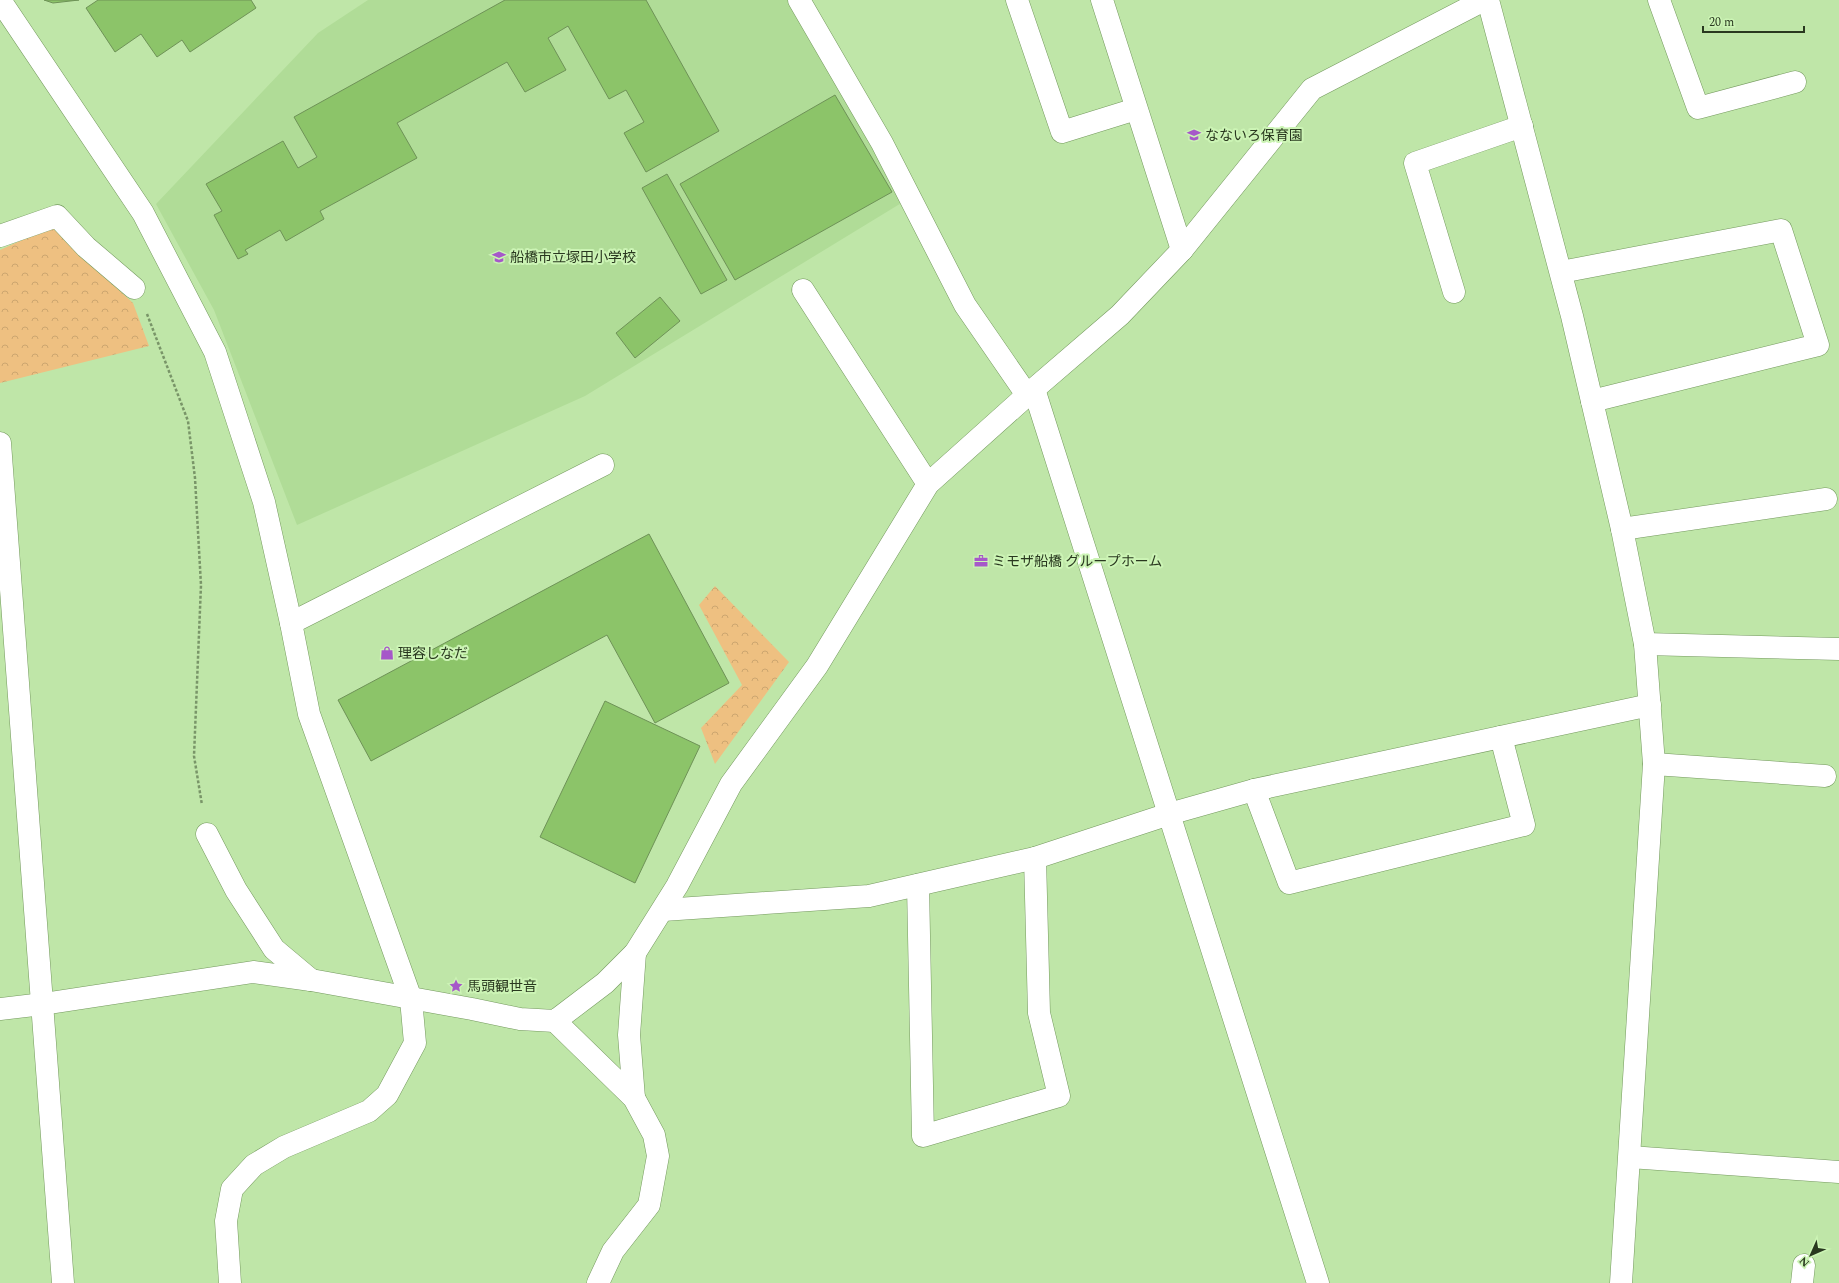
<svg xmlns="http://www.w3.org/2000/svg" width="1839" height="1283" viewBox="0 0 1839 1283" font-family="Spectral,'Noto Sans JP',serif">
<style>
.built{fill:#b0dc97}
.park{fill:url(#park-crowns)}
.building{fill:#8cc469;stroke:#6e9257}
.lines{fill:none;stroke-linecap:round;stroke-linejoin:round}
.minor-casing{stroke:#74995e;stroke-width:23}
.path{stroke:#799568;stroke-width:2.5;stroke-dasharray:3 2;stroke-linecap:butt}
.minor{stroke:#fff;stroke-width:22}
.labels{text-anchor:middle;dominant-baseline:central;stroke-width:4;stroke-linejoin:round;paint-order:stroke}
.poi-label{font-size:14px;fill:#29381f;stroke:#ccf4b5;text-anchor:start}
</style>
<defs>
<pattern id="park-crowns" width="20" height="18" patternUnits="userSpaceOnUse"><rect width="20" height="18" fill="#eec081"/><path d="M2 6a3 3 0 1 1 6 0M12 15a3 3 0 1 1 6 0" fill="none" stroke="#cca66f"/></pattern>
</defs>
<rect width="100%" height="100%" fill="#bfe6a8"/>
<!-- built -->
<polygon class="built" points="368,0 789,0 903,202 585,396 297,525 214,310 156,204 318,33"/>
<!-- park -->
<g class="park">
<polygon points="55,225 104,276 133,303 149,346 0,383 0,250"/>
<polygon points="715,586 789,662 715,764 701,728 742,685 699,605"/>
</g>
<!-- building -->
<g class="building">
<polygon points="44,0 79,0 53,3"/>
<polygon points="98,0 251,0 256,8 190,52 182,40 157,57 141,34 115,52 86,8"/>
<polygon points="505,0 646,0 719,131 646,172 624,133 644,122 626,90 609,99 568,26 548,38 566,70 525,92 507,62 397,123 417,158 320,211 324,219 286,241 280,230 245,250 248,254 238,259 214,215 222,211 206,184 283,141 298,168 317,157 294,117"/>
<polygon points="835,95 892,192 735,280 680,184"/>
<polygon points="667,174 727,280 701,294 642,188"/>
<polygon points="660,297 680,321 635,358 616,333"/>
<polygon points="649,534 729,683 655,723 607,635 371,761 338,700"/>
<polygon points="605,701 700,746 635,883 540,837"/>
</g>
<g class="lines">
<!-- minor casing -->
<g class="minor-casing">
<g id="minor">
<polyline points="0,0 143,213 215,352 264,502 291,623 309,714 411,999 415,1043 387,1095 369,1111 284,1147 254,1165 232,1189 226,1221 230,1283"/>
<polyline points="799,0 882,143 965,305 1027,395"/>
<polyline points="1017,0 1062,132 1136,109"/>
<polyline points="1102,0 1182,250"/>
<polyline points="1488,0 1572,316 1622,529 1645,644 1654,764 1621,1283"/>
<polyline points="1659,0 1698,108 1795,82"/>
<polyline points="0,236 57,216 86,247 134,288"/>
<polyline points="1561,272 1781,230 1818,345 1592,401"/>
<polyline points="803,290 928,484"/>
<polyline points="1454,292 1415,163 1522,126"/>
<polyline points="1034,389 1318,1283"/>
<polyline points="0,443 63,1283"/>
<polyline points="1622,529 1826,499"/>
<polyline points="291,623 603,465"/>
<polyline points="1645,644 1839,649"/>
<polyline points="1654,764 1825,776"/>
<polyline points="1254,790 1289,883 1524,825 1501,737"/>
<polyline points="207,834 236,890 274,949 311,980"/>
<polyline points="918,885 923,1136 1059,1096 1039,1013 1035,858"/>
<polyline points="663,910 869,896 1035,858 1169,814 1254,790 1650,705"/>
<polyline points="0,1009 43,1004 253,972 311,980 472,1009 520,1019 555,1021 605,983 635,953 677,886 731,784 817,666 928,484 1034,389 1120,315 1182,250 1312,89 1484,0"/>
<polyline points="555,1021 634,1098 654,1135 658,1156 649,1205 613,1251 598,1283"/>
<polyline points="634,1098 629,1035 635,953"/>
<polyline points="1630,1157 1839,1172"/>
<polyline points="1802,1283 1804,1265"/>
</g>
</g>
<!-- path -->
<polyline class="path" points="147,314 188,421 195,478 201,585 194,756 202,805"/>
<!-- minor -->
<use href="#minor" class="minor"/>
</g>
<!-- icons -->
<defs>
<g id="school-bare" transform="scale(1.08)"><path d="M0-5L7-2L0 1L-7-2ZM-4 1L0 2.5L4 1V4Q0 6-4 4Z" fill="#a658c9" stroke="#ccf4b5" stroke-width="2.5" paint-order="stroke"/></g>
<g id="office-bare" transform="scale(1.08)"><path d="M-6-3h4V-5.5h4V-3h4V5H-6ZM-1-4.5V-3h2v-1.5ZM-6 0V1H6V0Z" fill="#a658c9" stroke="#ccf4b5" stroke-width="2.5" paint-order="stroke"/></g>
<g id="shop-bare" transform="scale(1.08)"><path d="M-5-2.5h2.3a2.7 3.5 0 0 1 5.4 0H5L5.5 6h-11ZM-1.5-2.5h3a1.5 2.3 0 0 0-3 0Z" fill="#a658c9" stroke="#ccf4b5" stroke-width="2.5" paint-order="stroke"/></g>
<g id="sight-bare" transform="scale(1.08)"><path d="M0-6L1.8-2.2L6-1.7L2.9 1.2L3.7 5.4L0 3.3L-3.7 5.4L-2.9 1.2L-6-1.7L-1.8-2.2Z" fill="#a658c9" stroke="#ccf4b5" stroke-width="2.5" paint-order="stroke"/></g>
</defs>
<g fill-rule="evenodd">
<use href="#school-bare" x="1194" y="135"/>
<use href="#school-bare" x="499" y="257"/>
<use href="#office-bare" x="981" y="561"/>
<use href="#shop-bare" x="387" y="653"/>
<use href="#sight-bare" x="456" y="986"/>
</g>
<g class="labels">
<!-- poi labels -->
<g class="poi-label">
<text x="1205" y="135">なないろ保育園</text>
<text x="510" y="257">船橋市立塚田小学校</text>
<text x="992" y="561">ミモザ船橋 グループホーム</text>
<text x="398" y="653">理容しなだ</text>
<text x="467" y="986">馬頭観世音</text>
</g>
</g>
<!-- north arrow -->
<g transform="translate(1811 1255) rotate(225)" stroke="#ccf4b5" stroke-width="3" paint-order="stroke">
<path d="M0-3L7 15L0 10L-7 15Z" fill="#29381f"/>
<text y="-6" font-size="11" font-weight="bold" text-anchor="middle" fill="#29381f">N</text>
</g>
<!-- scale -->
<path d="M1703 26v6h101v-6" fill="none" stroke="#29381f" stroke-width="2"/>
<text x="1709" y="26" font-size="12" fill="#29381f" stroke="#ccf4b5" stroke-width="3" paint-order="stroke">20 m</text>
</svg>
